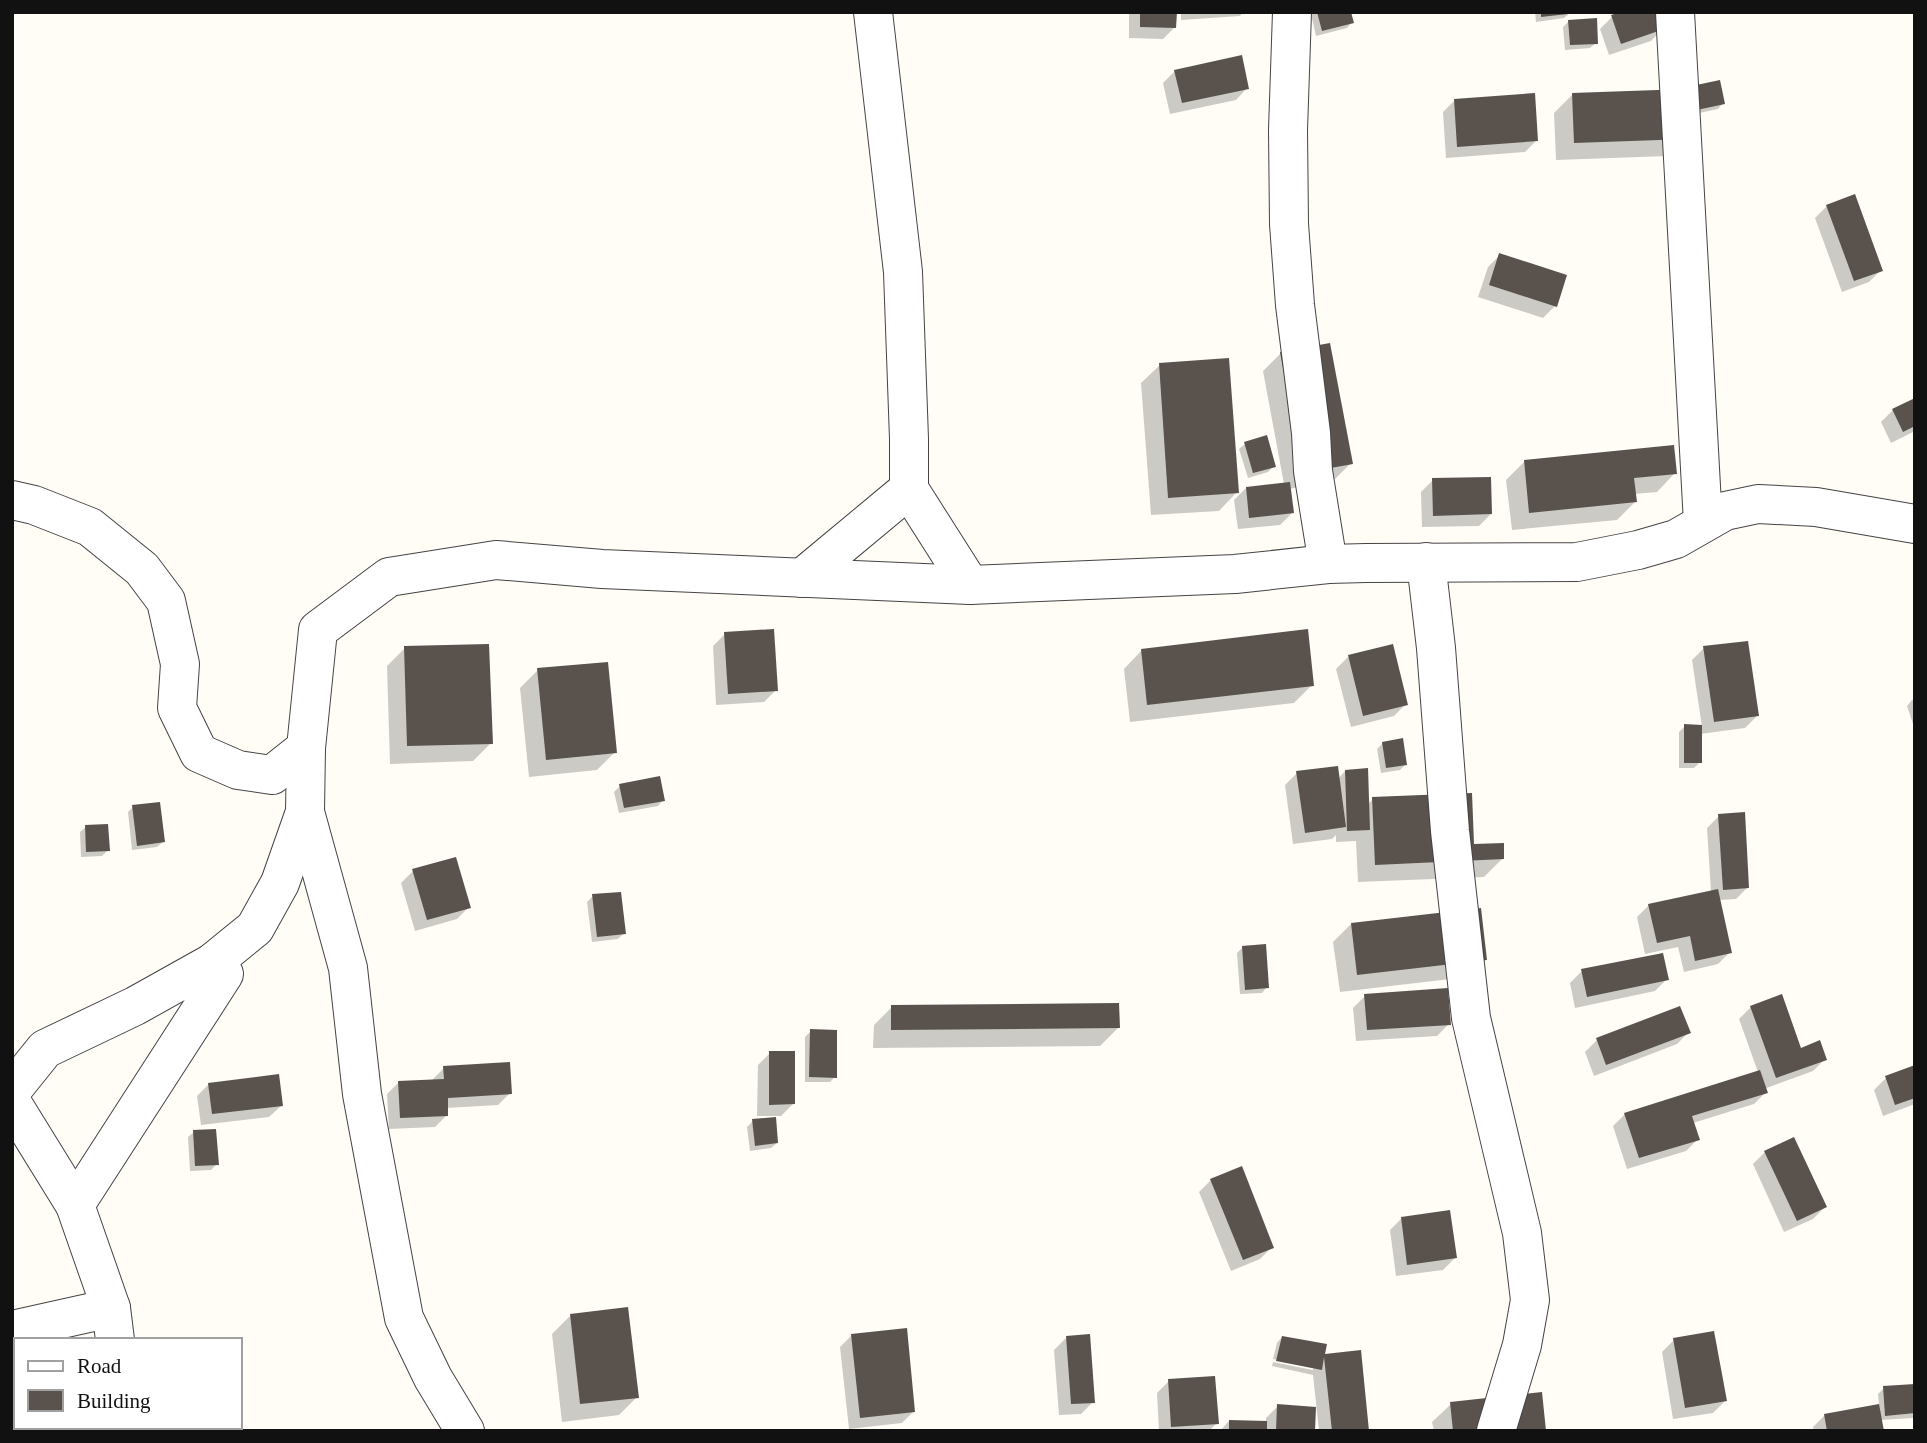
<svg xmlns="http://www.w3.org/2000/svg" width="1927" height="1443" viewBox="0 0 1927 1443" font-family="Georgia,serif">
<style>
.shadow{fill:#0003}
.building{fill:#5a524d}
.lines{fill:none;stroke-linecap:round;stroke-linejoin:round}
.minor-casing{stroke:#444;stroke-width:40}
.minor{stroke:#fff;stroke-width:38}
</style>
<rect width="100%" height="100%" fill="#fffdf5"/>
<!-- shadow -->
<g class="shadow">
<polygon points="1129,12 1175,12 1175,27 1163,39 1129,38"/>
<polygon points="1181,12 1243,12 1240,16 1181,20"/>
<polygon points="1313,12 1349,12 1352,22 1347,28 1316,36 1311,14"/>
<polygon points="1535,12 1570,12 1570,13 1564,18 1536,22"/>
<polygon points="1626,12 1662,29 1651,41 1609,55 1600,29 1612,17"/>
<polygon points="1569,21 1596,43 1590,48 1565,50 1563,27"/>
<polygon points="1175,71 1247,88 1236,100 1170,114 1163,83"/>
<polygon points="1572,95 1723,103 1718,109 1685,116 1668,156 1556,160 1554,113"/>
<polygon points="1455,100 1537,140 1525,152 1446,158 1443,112"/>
<polygon points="1854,196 1881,270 1869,282 1842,292 1815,218 1827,206"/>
<polygon points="1500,255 1555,306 1543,318 1478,297 1488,267"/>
<polygon points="1281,353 1351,463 1333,481 1289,489 1292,513 1280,525 1238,529 1234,500 1246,488 1284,484 1263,371"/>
<polygon points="1160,365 1237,492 1219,511 1151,515 1141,383"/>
<polygon points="1915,400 1915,431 1891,443 1881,422 1893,410"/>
<polygon points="1245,444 1274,466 1268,472 1248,478 1239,449"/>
<polygon points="1524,462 1675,473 1657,492 1634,494 1635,502 1617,520 1512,530 1506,480"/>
<polygon points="1433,480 1491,514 1479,526 1422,527 1421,492"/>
<polygon points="725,634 776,690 764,702 716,705 713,646"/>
<polygon points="1392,646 1406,704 1394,716 1351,727 1336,669 1348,657"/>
<polygon points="405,648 491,743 473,761 390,764 387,666"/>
<polygon points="1704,648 1757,716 1745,728 1700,734 1700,762 1694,768 1679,768 1679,732 1685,726 1702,727 1692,660"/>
<polygon points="1142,650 1312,685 1294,703 1130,722 1124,669"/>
<polygon points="538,670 615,752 597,770 529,777 520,688"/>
<polygon points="1912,700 1915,700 1915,730 1907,706"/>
<polygon points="1383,743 1405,765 1400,770 1381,773 1377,749"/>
<polygon points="1345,771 1368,804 1373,799 1502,859 1484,877 1358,882 1356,841 1336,842 1336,835 1332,839 1293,844 1285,785 1297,773 1338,779"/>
<polygon points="620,786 663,800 658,806 619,813 614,792"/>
<polygon points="133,807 163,842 157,847 132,850 128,812"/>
<polygon points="1719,816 1748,887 1736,899 1719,900 1730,952 1718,964 1684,972 1678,947 1645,954 1637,917 1649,905 1711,892 1707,828"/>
<polygon points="86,827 108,850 102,856 81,857 80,832"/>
<polygon points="413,871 469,907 457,919 415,931 401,883"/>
<polygon points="593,896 624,933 618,939 592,942 587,902"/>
<polygon points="1351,924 1485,959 1467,977 1340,992 1333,942"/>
<polygon points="1243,947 1267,987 1262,993 1240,994 1237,953"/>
<polygon points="1582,971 1667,979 1655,991 1575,1008 1570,983"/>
<polygon points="1365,996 1449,1024 1437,1036 1356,1041 1353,1008"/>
<polygon points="892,1007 1118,1028 1100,1046 873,1048 874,1025"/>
<polygon points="1751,1007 1800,1050 1825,1059 1813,1071 1764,1089 1766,1092 1754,1104 1693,1123 1698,1139 1686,1151 1627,1169 1613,1126 1625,1114 1758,1072 1739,1019"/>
<polygon points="811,1031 835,1077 830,1082 805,1082 805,1037"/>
<polygon points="1689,1032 1677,1044 1594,1076 1585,1052 1597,1040"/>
<polygon points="770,1053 793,1104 781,1116 757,1116 758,1065"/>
<polygon points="1915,1067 1915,1104 1883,1116 1874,1090 1886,1078"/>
<polygon points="444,1068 510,1093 498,1105 446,1108 447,1115 435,1127 389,1129 387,1094 399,1082 432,1080"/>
<polygon points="209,1084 281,1106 269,1117 201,1125 197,1096"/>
<polygon points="753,1121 777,1143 771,1148 750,1151 747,1127"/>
<polygon points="194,1132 217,1164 211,1170 190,1171 188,1137"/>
<polygon points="1765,1152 1825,1207 1813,1219 1784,1232 1753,1164"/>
<polygon points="1211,1180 1272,1247 1260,1259 1231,1271 1199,1192"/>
<polygon points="1402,1218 1455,1258 1443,1270 1396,1276 1390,1230"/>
<polygon points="570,1316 637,1397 619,1415 562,1422 552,1334"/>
<polygon points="852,1335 914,1411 902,1423 849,1429 840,1347"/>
<polygon points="1282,1337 1323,1356 1359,1352 1367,1431 1319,1431 1313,1375 1272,1366 1273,1362 1313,1370 1313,1367 1273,1359 1277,1343"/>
<polygon points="1066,1338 1093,1402 1081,1414 1059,1415 1054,1350"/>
<polygon points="1674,1340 1725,1401 1713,1413 1673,1419 1662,1352"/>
<polygon points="1169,1381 1217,1423 1209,1431 1159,1431 1157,1393"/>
<polygon points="1915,1386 1915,1415 1913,1418 1880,1420 1882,1431 1814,1431 1813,1427 1825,1415 1879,1406 1878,1394 1884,1388"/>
<polygon points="1451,1404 1544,1431 1434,1431 1432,1422"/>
<polygon points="1278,1406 1313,1431 1220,1431 1229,1421 1266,1422 1266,1418"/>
</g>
<!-- building -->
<g class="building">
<polygon points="1140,12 1177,12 1176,28 1140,27"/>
<polygon points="1317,12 1351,12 1354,23 1322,31"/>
<polygon points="1541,12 1567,12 1568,14 1541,17"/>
<polygon points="1620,12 1659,12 1664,29 1621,44 1611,15"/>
<polygon points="1597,18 1598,44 1570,45 1568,20"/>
<polygon points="1242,55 1249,89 1182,103 1174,70"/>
<polygon points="1720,80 1725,104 1692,111 1687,87"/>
<polygon points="1686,89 1688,139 1574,143 1572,93"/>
<polygon points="1535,93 1538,141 1457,147 1454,99"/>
<polygon points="1855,194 1883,271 1854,281 1826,205"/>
<polygon points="1499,253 1567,275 1557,307 1489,285"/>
<polygon points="1330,343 1353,464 1303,473 1280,352"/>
<polygon points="1229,358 1239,493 1168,498 1159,363"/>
<polygon points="1915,398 1915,426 1903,432 1892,409"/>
<polygon points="1267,435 1276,467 1253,473 1244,442"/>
<polygon points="1674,445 1677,474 1634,478 1637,502 1529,513 1524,460"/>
<polygon points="1491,477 1492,514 1433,516 1432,478"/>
<polygon points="1290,482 1294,513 1249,518 1246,487"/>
<polygon points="774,629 778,691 728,694 724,632"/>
<polygon points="1308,629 1314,686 1147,705 1141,649"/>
<polygon points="1748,641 1759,716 1714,722 1703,646"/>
<polygon points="489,644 493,744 407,746 404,646"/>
<polygon points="1393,644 1408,705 1363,716 1348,655"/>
<polygon points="608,662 617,753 546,760 537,668"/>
<polygon points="1684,724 1702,725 1702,763 1684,763"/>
<polygon points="1403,738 1407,765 1386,768 1382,742"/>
<polygon points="1338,766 1346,827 1305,833 1296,771"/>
<polygon points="1368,768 1370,830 1347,831 1345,770"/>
<polygon points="660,776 665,801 624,808 619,784"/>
<polygon points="1472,793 1474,844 1504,843 1504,859 1375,865 1372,797"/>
<polygon points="160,802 165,842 137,846 132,805"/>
<polygon points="1745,812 1749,888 1723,890 1718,814"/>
<polygon points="108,824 110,851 86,852 85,825"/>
<polygon points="456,857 471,908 427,920 412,869"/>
<polygon points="1718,889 1732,953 1695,961 1690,936 1657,943 1648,904"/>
<polygon points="621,892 626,934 597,937 592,894"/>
<polygon points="1481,908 1487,960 1357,975 1351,923"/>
<polygon points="1266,944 1269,988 1245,990 1242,946"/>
<polygon points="1663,953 1669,980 1587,997 1581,969"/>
<polygon points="1448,988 1451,1025 1367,1030 1364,994"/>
<polygon points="1782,994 1801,1048 1820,1040 1827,1060 1776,1078 1750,1006"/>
<polygon points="1119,1003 1120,1028 891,1030 891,1005"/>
<polygon points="1680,1006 1691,1033 1606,1065 1596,1038"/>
<polygon points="810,1029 837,1030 837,1078 809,1077"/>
<polygon points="769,1051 795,1051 795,1104 769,1105"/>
<polygon points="510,1062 512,1094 448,1098 448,1116 400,1118 398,1081 444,1079 443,1066"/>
<polygon points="1915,1065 1915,1098 1895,1105 1885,1076"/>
<polygon points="1760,1070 1768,1093 1692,1116 1700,1140 1639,1158 1624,1113"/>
<polygon points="279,1074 283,1106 212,1114 208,1083"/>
<polygon points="776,1117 778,1143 755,1146 752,1119"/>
<polygon points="216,1129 219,1165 195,1166 193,1130"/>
<polygon points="1794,1137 1827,1207 1797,1221 1764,1151"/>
<polygon points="1242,1166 1274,1248 1243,1260 1210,1179"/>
<polygon points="1450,1210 1457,1258 1407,1265 1401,1217"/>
<polygon points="628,1307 639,1398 580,1404 570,1314"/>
<polygon points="907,1328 915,1412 860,1418 851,1334"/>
<polygon points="1714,1331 1727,1401 1685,1408 1673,1338"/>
<polygon points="1090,1334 1095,1403 1071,1404 1066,1336"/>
<polygon points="1282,1336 1327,1344 1325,1354 1361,1350 1369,1431 1332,1431 1324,1357 1322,1370 1276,1361"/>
<polygon points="1215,1376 1219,1424 1171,1427 1168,1379"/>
<polygon points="1915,1384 1915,1413 1885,1416 1883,1386"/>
<polygon points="1542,1392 1546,1431 1453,1431 1450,1402"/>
<polygon points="12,1402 16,1413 16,1427 19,1427 19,1431 12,1431"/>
<polygon points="1277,1404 1316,1407 1315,1431 1276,1431"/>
<polygon points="1879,1404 1884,1431 1827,1431 1824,1414"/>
<polygon points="1229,1420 1267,1421 1267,1431 1229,1431"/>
</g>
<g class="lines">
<!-- minor casing -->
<g class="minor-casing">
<g id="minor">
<polyline points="873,12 903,272 909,439 909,489 970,585"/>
<polyline points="1292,12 1288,130 1289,224 1295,305 1311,433 1313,471 1328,564"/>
<polyline points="1675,12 1703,523"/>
<polyline points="12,500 34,505 90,527 142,569 166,601 180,664 177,708 199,753 238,770 272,775 306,748"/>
<polyline points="1426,562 1436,648 1450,831 1471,1018 1522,1233 1530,1300 1522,1345 1496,1431"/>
<polyline points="802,578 909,489"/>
<polyline points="12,1090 45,1049 135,1006 212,963 255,928 280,883 305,812"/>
<polyline points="12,1103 75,1205 111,1308 115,1340"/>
<polyline points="75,1205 224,974 212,963"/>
<polyline points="12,1330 111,1308"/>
<polyline points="127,1427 128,1431"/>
<polyline points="465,1431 433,1378 404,1318 362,1094 348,968 305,812 306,748 318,630 389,577 496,560 602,569 970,585 1235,574 1328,564 1366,563 1577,562 1638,550 1676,539 1725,511 1758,504 1816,507 1915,524"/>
</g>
</g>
<!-- minor -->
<use href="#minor" class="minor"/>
</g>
<!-- border -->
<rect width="1927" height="1443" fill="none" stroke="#111111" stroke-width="28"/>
<!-- legend -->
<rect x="14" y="1338" width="228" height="91" fill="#ffffff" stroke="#a0a0a0" stroke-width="2"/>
<rect x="28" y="1361" width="35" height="10" fill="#ffffff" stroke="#a0a0a0" stroke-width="2"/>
<text x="77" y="1373" font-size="21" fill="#111111">Road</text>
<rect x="28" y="1390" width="35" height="21" fill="#5a524d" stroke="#a0a0a0" stroke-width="2"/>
<text x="77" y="1408" font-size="21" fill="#111111">Building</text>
</svg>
